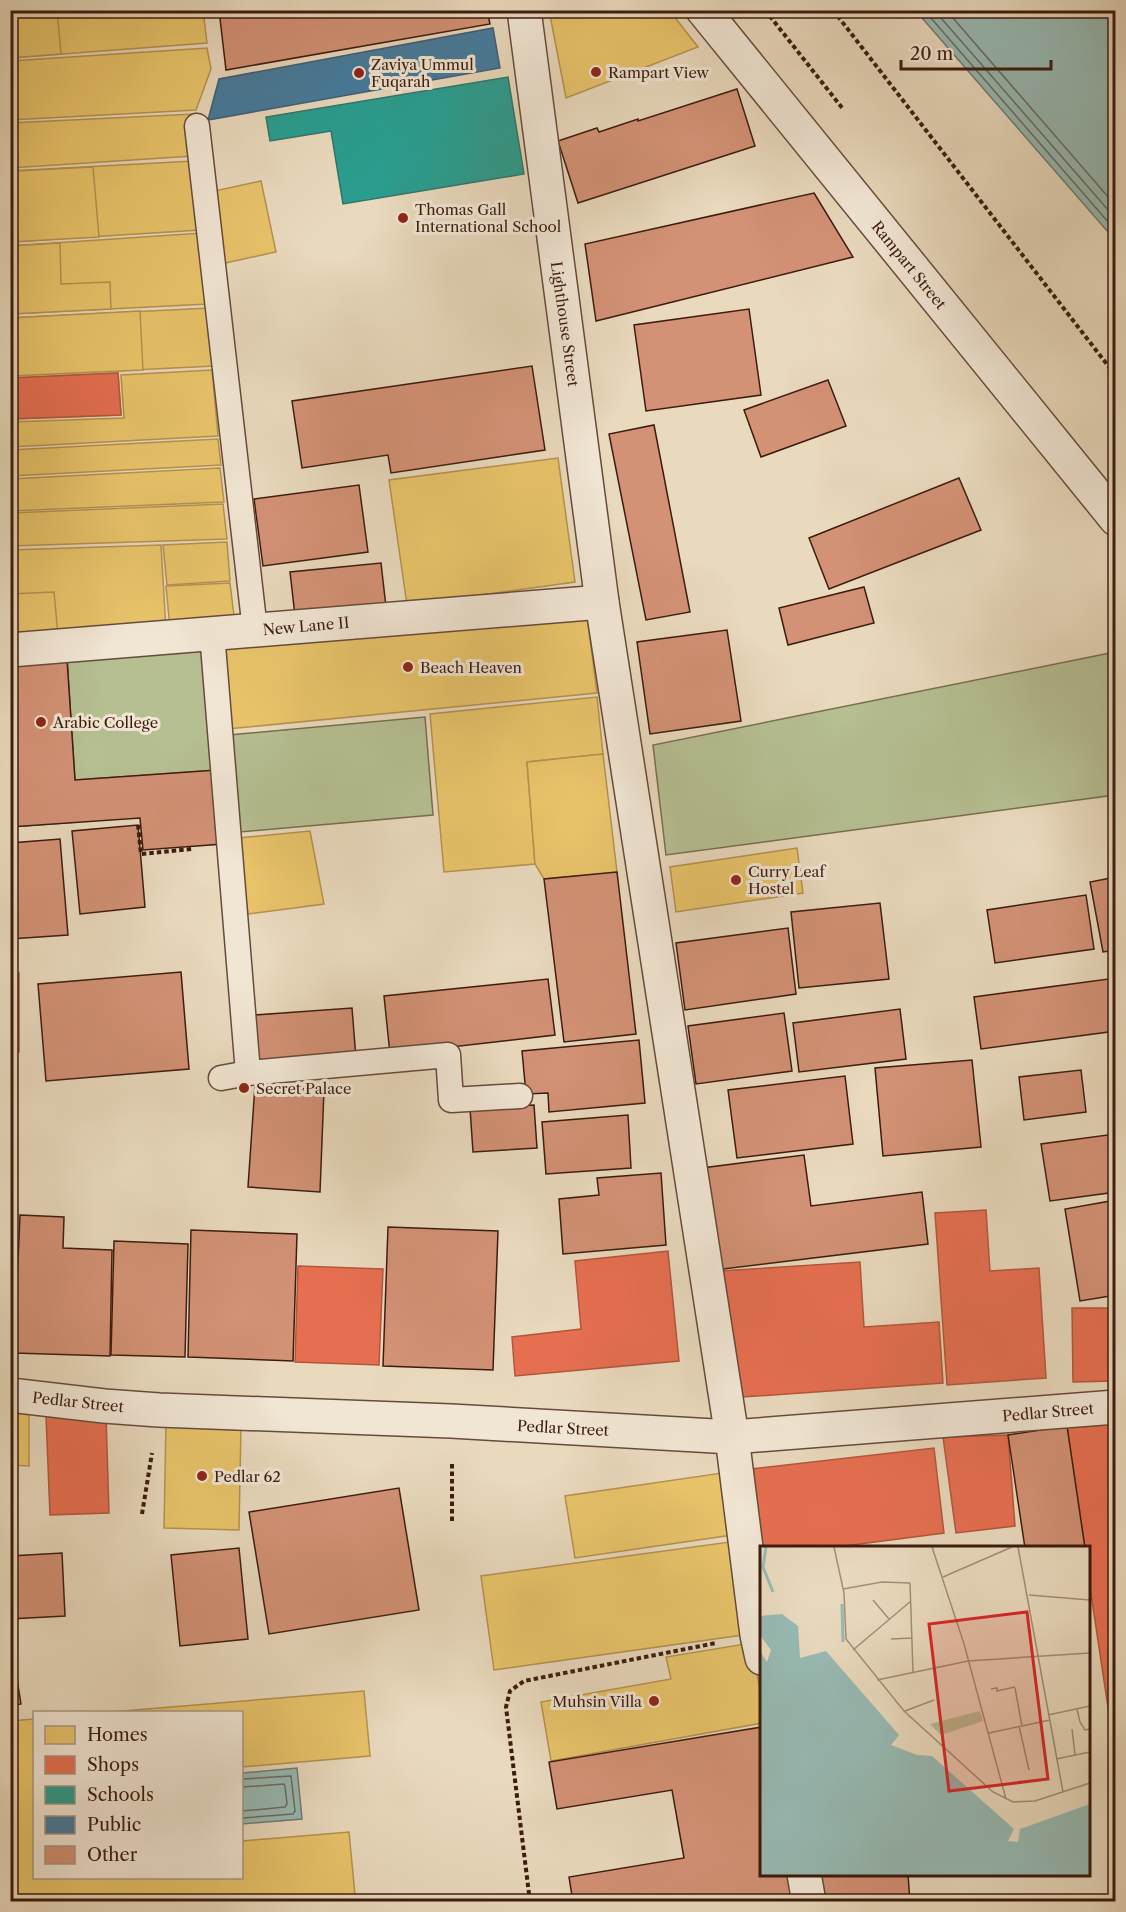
<svg xmlns="http://www.w3.org/2000/svg" width="1126" height="1912" viewBox="0 0 1126 1912" font-family="'Libre Caslon Text',serif">
<style>
.green{fill:#b5bf92;stroke:#786e50;stroke-width:1.5}
.water{fill:#97bab3;stroke:#737b71;stroke-width:1.5}
.homes{fill:#e9c46a;stroke:#b5924f;stroke-width:1.5}
.shops{fill:#e76f51;stroke:#b4563d;stroke-width:1.5}
.schools{fill:#2a9d8f;stroke:#2f7669;stroke-width:1.5}
.public{fill:#457b9d;stroke:#425e72;stroke-width:1.5}
.lines{fill:none;stroke-linecap:round;stroke-linejoin:round}
.shore{stroke:#6a6b61;stroke-width:1.5}
.building{fill:#d39175;stroke:#3c1c0f;stroke-width:1.5}
.service-casing{stroke:#674b3a;stroke-width:27}
.minor-casing{stroke:#674b3a;stroke-width:36}
.path{stroke:#3c1c0f;stroke-width:4;stroke-dasharray:4.5 3;stroke-linecap:butt}
.service{stroke:#f1e6d4;stroke-width:24}
.minor{stroke:#f1e6d4;stroke-width:33}
.poi-dot{fill:#8f2418;stroke:#f1e6d4;stroke-width:2}
.labels{text-anchor:middle;dominant-baseline:central;stroke-width:6;stroke-linejoin:round;paint-order:stroke}
.poi-label{font-size:15px;fill:#3c1c0f;stroke:#f1e6d4;text-anchor:start}
.street-label{font-size:15px;fill:#3c1c0f;stroke:#f1e6d4}
.inset-river{fill:none;stroke:#97bab3;stroke-width:3}
.inset-road{fill:none;stroke:#a48d77;stroke-width:1.5}
.view{fill:#d62828;fill-opacity:0.15;stroke:#d62828;stroke-width:3}
.inset-edge{fill:none;stroke:#3c1c0f;stroke-width:3}
</style>
<rect width="100%" height="100%" fill="#e9d9bd"/>
<filter id="stains"><feTurbulence type="fractalNoise" baseFrequency=".00333" numOctaves="4"/><feColorMatrix values="0 0 0 0 .2 0 0 0 0 .09 0 0 0 0 .02 0 0 0 .5 -.17"/></filter>
<radialGradient id="worn" r=".72"><stop offset=".6" stop-color="#630" stop-opacity="0"/><stop offset="1" stop-color="#630" stop-opacity=".3"/></radialGradient>
<!-- green -->
<g class="green">
<polygon points="206,650 217,770 75,780 67,659"/>
<polygon points="1115,652 1115,795 666,855 653,745"/>
<polygon points="425,717 433,815 240,832 229,735"/>
</g>
<!-- water -->
<g class="water">
<polygon points="916,11 1115,11 1115,240"/>
<polygon points="297,1768 302,1819 242,1824 242,1773"/>
</g>
<!-- homes -->
<g class="homes">
<polygon points="10,10 203,10 207,43 10,58"/>
<polygon points="10,10 57,10 61,54 10,58"/>
<polygon points="549,10 669,10 698,47 566,98"/>
<polygon points="207,48 211,69 196,110 10,120 10,61"/>
<polygon points="194,114 192,127 193,156 10,168 10,123"/>
<polygon points="193,161 200,230 10,242 10,171"/>
<polygon points="93,167 99,237 10,242 10,198 17,198 15,171"/>
<polygon points="261,181 276,252 225,263 210,192"/>
<polygon points="202,233 208,304 10,314 10,246"/>
<polygon points="60,243 61,284 110,282 111,309 10,314 10,246"/>
<polygon points="209,308 214,366 10,376 10,318"/>
<polygon points="140,311 143,370 10,376 10,318"/>
<polygon points="212,370 218,436 10,447 10,422 124,418 121,375"/>
<polygon points="118,373 121,415 12,419 10,378"/>
<polygon points="218,439 221,465 10,476 10,450"/>
<polygon points="558,458 575,582 407,605 389,480"/>
<polygon points="220,468 224,502 10,511 10,479"/>
<polygon points="223,504 227,539 10,546 10,513"/>
<polygon points="227,542 230,581 167,585 163,545"/>
<polygon points="161,545 166,630 10,639 10,550"/>
<polygon points="230,583 235,624 170,629 166,586"/>
<polygon points="54,592 58,635 10,639 10,594"/>
<polygon points="586,609 597,693 227,729 221,642"/>
<polygon points="597,697 603,754 527,762 535,864 444,872 430,714"/>
<polygon points="603,754 617,872 544,879 535,864 527,762"/>
<polygon points="310,831 324,904 248,914 238,838"/>
<polygon points="797,848 803,893 676,912 670,867"/>
<polygon points="10,1403 29,1405 29,1466 10,1465"/>
<polygon points="166,1422 241,1424 239,1530 164,1528"/>
<polygon points="722,1473 732,1535 575,1558 565,1496"/>
<polygon points="737,1541 750,1634 494,1670 481,1576"/>
<polygon points="751,1643 762,1700 762,1723 551,1761 541,1702 671,1679 666,1657"/>
<polygon points="364,1691 370,1756 242,1767 242,1712 110,1712"/>
<polygon points="34,1719 34,1878 242,1878 242,1841 349,1832 355,1895 252,1902 10,1902 10,1721"/>
<polygon points="355,1895 356,1902 252,1902"/>
</g>
<!-- shops -->
<g class="shops">
<polygon points="118,373 121,415 10,419 10,378"/>
<rect x="10" y="973" width="9" height="79"/>
<polygon points="10,1175 16,1175 14,1353 10,1353"/>
<polygon points="986,1210 990,1271 1039,1268 1046,1378 947,1385 935,1213"/>
<polygon points="668,1251 679,1361 515,1376 512,1337 581,1329 575,1261"/>
<polygon points="860,1262 864,1327 939,1322 943,1383 728,1398 719,1271"/>
<polygon points="298,1266 383,1269 379,1365 295,1362"/>
<polygon points="1072,1308 1116,1308 1116,1381 1073,1382"/>
<polygon points="106,1414 109,1513 50,1515 46,1416"/>
<polygon points="1116,1424 1116,1713 1109,1714 1088,1574 1088,1548 1085,1548 1067,1426"/>
<polygon points="1008,1435 1015,1526 956,1533 943,1437"/>
<polygon points="934,1448 944,1533 829,1548 762,1548 751,1469"/>
</g>
<!-- schools -->
<g class="schools">
<polygon points="508,77 524,174 343,204 331,131 270,141 266,117"/>
<polygon points="67,659 77,822 10,827 10,663"/>
</g>
<!-- public -->
<polygon class="public" points="493,28 500,68 208,120 219,79"/>
<g class="lines">
<!-- shore -->
<g class="shore">
<polyline points="924,10 1116,231"/>
<polyline points="934,10 1116,219"/>
<polyline points="946,10 1116,206"/>
<polyline points="242,1779 291,1776 295,1811 293,1814 242,1818"/>
<polyline points="242,1787 284,1784 285,1786 287,1804 285,1807 242,1811"/>
</g>
</g>
<!-- building -->
<g class="building">
<polygon points="219,10 487,10 490,24 226,70"/>
<polygon points="737,89 755,146 578,203 558,141 597,128 599,132 638,119 638,121"/>
<polygon points="814,193 853,257 596,321 585,244"/>
<polygon points="749,309 761,395 646,411 634,325"/>
<polygon points="532,366 545,450 391,473 388,455 302,468 292,401"/>
<polygon points="828,380 846,426 761,457 744,410"/>
<polygon points="654,425 690,612 646,620 609,434"/>
<polygon points="959,478 981,530 829,589 809,538"/>
<polygon points="359,485 368,552 263,566 254,499"/>
<polygon points="381,563 386,607 295,616 290,572"/>
<polygon points="864,587 874,623 788,645 779,608"/>
<polygon points="727,630 741,721 650,734 637,642"/>
<polygon points="67,659 75,780 217,770 223,844 143,850 140,818 10,827 10,663"/>
<polygon points="138,825 145,907 80,914 72,831"/>
<polygon points="60,839 68,935 10,939 10,843"/>
<polygon points="617,872 636,1034 564,1042 544,879"/>
<polygon points="1116,877 1116,950 1103,952 1090,882"/>
<polygon points="1086,895 1094,949 995,963 987,910"/>
<polygon points="880,903 889,979 799,988 791,912"/>
<polygon points="788,928 796,994 685,1010 676,943"/>
<polygon points="181,972 189,1069 46,1081 38,984"/>
<polygon points="1116,978 1116,1031 981,1049 974,997"/>
<polygon points="548,979 555,1035 390,1054 384,996"/>
<polygon points="352,1008 356,1058 259,1066 255,1015"/>
<polygon points="900,1009 906,1059 799,1072 793,1023"/>
<polygon points="784,1013 792,1071 696,1084 688,1026"/>
<polygon points="639,1040 645,1103 549,1112 548,1093 526,1094 522,1051"/>
<polygon points="972,1060 981,1147 883,1156 875,1068"/>
<polygon points="1081,1070 1086,1112 1024,1120 1019,1077"/>
<polygon points="845,1076 853,1144 737,1158 728,1090"/>
<polygon points="255,1085 324,1090 320,1192 248,1187"/>
<polygon points="534,1105 537,1148 473,1152 470,1108"/>
<polygon points="628,1115 631,1168 546,1174 542,1122"/>
<polygon points="1115,1134 1116,1192 1050,1201 1041,1144"/>
<polygon points="804,1155 811,1206 922,1192 928,1244 715,1270 702,1168"/>
<polygon points="661,1173 666,1245 563,1254 559,1199 599,1195 597,1178"/>
<polygon points="1116,1200 1116,1295 1080,1301 1065,1209"/>
<polygon points="20,1215 64,1217 63,1248 112,1250 110,1356 14,1353"/>
<polygon points="388,1227 498,1231 493,1370 383,1366"/>
<polygon points="191,1230 297,1234 293,1361 188,1357"/>
<polygon points="114,1241 188,1244 185,1357 111,1355"/>
<polygon points="1067,1426 1085,1548 1025,1548 1008,1435"/>
<polygon points="10,1472 12,1472 13,1552 10,1552"/>
<polygon points="399,1488 419,1610 269,1634 249,1512"/>
<polygon points="239,1548 248,1639 180,1646 171,1555"/>
<polygon points="62,1553 65,1616 10,1619 10,1556"/>
<polygon points="10,1636 21,1704 10,1706"/>
<polygon points="762,1727 762,1874 792,1874 796,1902 573,1902 569,1877 684,1858 672,1790 557,1809 549,1762"/>
<polygon points="807,1874 908,1874 910,1902 814,1902"/>
</g>
<g class="lines">
<!-- service casing -->
<g class="service-casing">
<g id="service">
<polyline points="197,126 255,630"/>
<polyline points="212,633 248,1073"/>
<polyline points="221,1078 248,1073 448,1055 451,1100 520,1096"/>
</g>
</g>
<!-- minor casing -->
<g class="minor-casing">
<g id="minor">
<polyline points="524,10 602,602 732,1437 757,1635 762,1658"/>
<polyline points="703,10 1116,519"/>
<polyline points="10,650 602,602"/>
<polyline points="10,1395 104,1406 159,1410 451,1421 732,1437 1116,1407"/>
<polyline points="804,1874 809,1902"/>
</g>
</g>
<!-- path -->
<g class="path">
<polyline points="765,10 843,109"/>
<polyline points="833,10 1116,376"/>
<polyline points="138,825 141,854 192,849"/>
<polyline points="452,1464 452,1523"/>
<polyline points="142,1514 152,1453"/>
<polyline points="530,1902 506,1707 510,1691 524,1681 716,1643"/>
</g>
<!-- service -->
<use href="#service" class="service"/>
<!-- minor -->
<use href="#minor" class="minor"/>
</g>
<!-- markers -->
<g class="poi-dot">
<circle cx="596" cy="72" r="6"/>
<circle cx="359" cy="73" r="6"/>
<circle cx="403" cy="218" r="6"/>
<circle cx="408" cy="667" r="6"/>
<circle cx="41" cy="722" r="6"/>
<circle cx="736" cy="880" r="6"/>
<circle cx="244" cy="1088" r="6"/>
<circle cx="202" cy="1476" r="6"/>
<circle cx="654" cy="1701" r="6"/>
</g>
<g class="labels">
<!-- poi labels -->
<g class="poi-label">
<text x="371" y="64">Zaviya Ummul<tspan x="371" dy="17">Fuqarah</tspan></text>
<text x="608" y="72">Rampart View</text>
<text x="415" y="209">Thomas Gall<tspan x="415" dy="17">International School</tspan></text>
<text x="420" y="667">Beach Heaven</text>
<text x="53" y="722">Arabic College</text>
<text x="748" y="871">Curry Leaf<tspan x="748" dy="17">Hostel</tspan></text>
<text x="256" y="1088">Secret Palace</text>
<text x="214" y="1476">Pedlar 62</text>
<text x="642" y="1701" text-anchor="end">Muhsin Villa</text>
</g>
<!-- street labels -->
<g class="street-label">
<text transform="translate(909 265) rotate(51)">Rampart Street</text>
<text transform="translate(565 324) rotate(82)">Lighthouse Street</text>
<text transform="translate(306 626) rotate(-5)">New Lane II</text>
<text transform="translate(78 1402) rotate(6)">Pedlar Street</text>
<text transform="translate(1048 1412) rotate(-5)">Pedlar Street</text>
<text transform="translate(563 1428) rotate(3)">Pedlar Street</text>
</g>
</g>
<!-- overview -->
<g transform="translate(760 1546)">
<rect width="330" height="330" fill="#e9d9bd"/>
<path d="M220,165L223,175L181,189L170,178Z" fill="#b5bf92"/>
<path d="M22,68L38,80L40,112L66,105L139,189L131,199L157,209L172,210L254,283L248,295L258,296L260,283L330,258V329H0V105L7,116L11,104L0,89V70Z" fill="#97bab3"/>
<path class="inset-river" d="M6,1L3,21L13,46M82,58L83,96"/>
<path class="inset-road" d="M74,1L84,47L86,93L144,165L233,246L253,256L275,255L330,237M172,1L204,98L246,253M258,1L303,246M183,31L252,1M150,37L153,126M83,43L122,36L150,37M269,49L330,54M113,54L129,73M131,93L152,92M93,104L151,55M117,134L208,115L330,107M255,142L262,180M231,143L237,142V145L255,141M317,163L320,176L325,184L330,183M145,165L174,154M288,169L330,160M259,180L269,224M312,183L315,209M229,187L290,174M296,213L330,206"/>
<path class="view" d="M267,66L288,233L189,245L169,78Z"/>
<rect width="330" height="330" class="inset-edge"/>
</g>
<!-- margin -->
<rect width="1126" height="1912" fill="none" stroke="#e9d9bd" stroke-width="36"/>
<rect x="12" y="12" width="1102" height="1888" fill="none" stroke="#3c1c0f" stroke-width="3"/>
<rect x="18" y="18" width="1090" height="1876" fill="none" stroke="#3c1c0f" stroke-width="1.5"/>
<!-- legend -->
<rect x="33" y="1711" width="210" height="168" fill="#f1e6d4" stroke="#a99585" stroke-width="1.5"/>
<rect x="45" y="1726" width="30" height="18" fill="#e9c46a" stroke="#a99585" stroke-width="1.5"/>
<text x="87" y="1741" font-size="18" fill="#3c1c0f">Homes</text>
<rect x="45" y="1756" width="30" height="18" fill="#e76f51" stroke="#a99585" stroke-width="1.5"/>
<text x="87" y="1771" font-size="18" fill="#3c1c0f">Shops</text>
<rect x="45" y="1786" width="30" height="18" fill="#2a9d8f" stroke="#a99585" stroke-width="1.5"/>
<text x="87" y="1801" font-size="18" fill="#3c1c0f">Schools</text>
<rect x="45" y="1816" width="30" height="18" fill="#457b9d" stroke="#a99585" stroke-width="1.5"/>
<text x="87" y="1831" font-size="18" fill="#3c1c0f">Public</text>
<rect x="45" y="1846" width="30" height="18" fill="#d39175" stroke="#a99585" stroke-width="1.5"/>
<text x="87" y="1861" font-size="18" fill="#3c1c0f">Other</text>
<!-- scale -->
<path d="M901 60v9h150v-9" fill="none" stroke="#3c1c0f" stroke-width="3"/>
<text x="910" y="60" font-size="18" fill="#3c1c0f" stroke="#f1e6d4" stroke-width="4.5" paint-order="stroke">20 m</text>
<rect width="100%" height="100%" filter="url(#stains)"/>
<rect width="100%" height="100%" fill="url(#worn)"/>
</svg>
